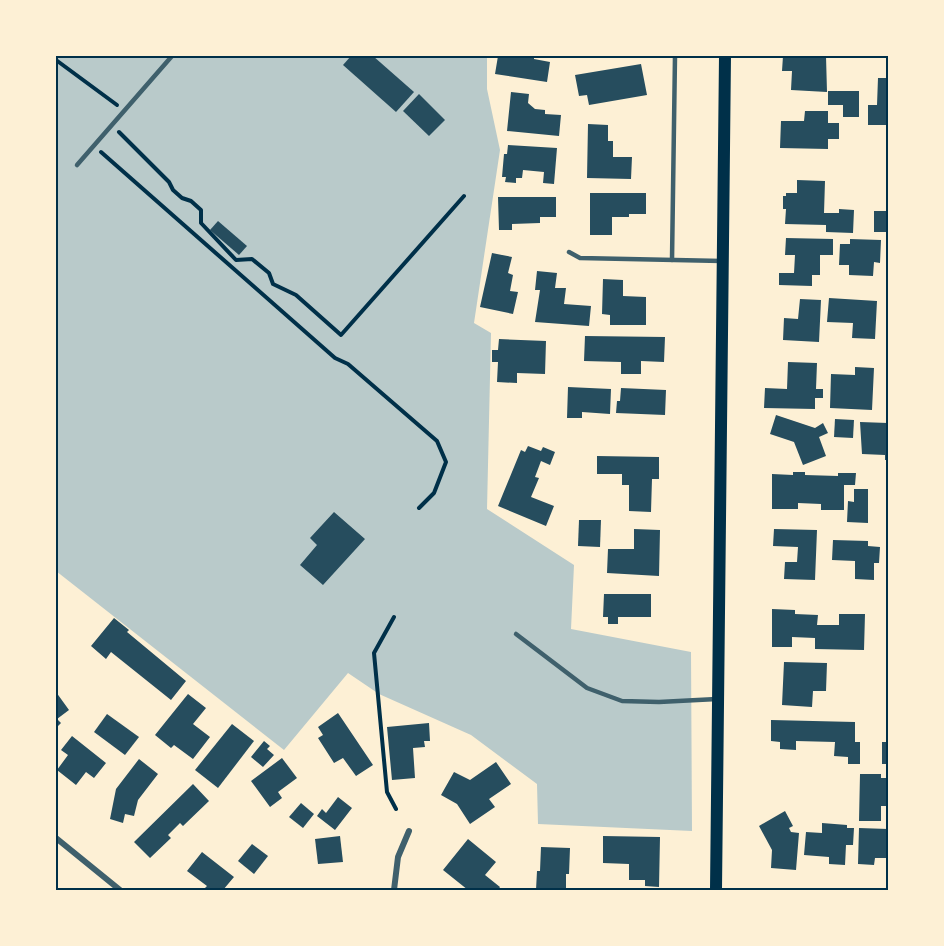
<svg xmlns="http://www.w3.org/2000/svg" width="944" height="946" viewBox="0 0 944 946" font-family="'Titillium Web',sans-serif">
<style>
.green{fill:#b9caca}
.building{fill:#264d5e}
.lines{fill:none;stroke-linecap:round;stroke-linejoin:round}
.path{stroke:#003049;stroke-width:4}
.service{stroke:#3f606c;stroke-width:4.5}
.minor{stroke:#3f606c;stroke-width:6}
.secondary{stroke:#003049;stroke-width:12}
.neatline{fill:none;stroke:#003049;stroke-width:2}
</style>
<rect width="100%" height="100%" fill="#fdf0d5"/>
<!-- green -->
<polygon class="green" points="56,56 487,56 487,89 500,150 474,323 491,333 487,509 574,565 571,629 691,652 692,831 538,824 537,784 471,735 379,694 348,673 284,750 56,571"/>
<!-- building -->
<g class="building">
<polygon points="351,56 373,56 414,92 396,112 343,65"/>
<polygon points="498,56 534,56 534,59 550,62 547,82 495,74"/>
<polygon points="783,56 826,56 827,92 791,90 792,71 782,71"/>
<polygon points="641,64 647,95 589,105 587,95 579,96 575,75"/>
<polygon points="878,78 888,78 888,125 868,125 868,105 877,105"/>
<polygon points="828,91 859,91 859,117 843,117 843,105 828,105"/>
<polygon points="511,92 529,94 528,103 535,109 545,110 545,114 561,115 559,136 507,131"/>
<polygon points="419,94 445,120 429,136 403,111"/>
<polygon points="805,111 828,111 828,123 839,123 839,139 828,139 828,149 780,148 781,121 804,121"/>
<polygon points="588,124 608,125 608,141 613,141 613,157 632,157 631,179 587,178"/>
<polygon points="508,145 557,148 554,184 543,183 544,172 523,170 522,178 516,178 516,183 505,182 506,177 502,177 504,154 507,154"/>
<polygon points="797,180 825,181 824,213 839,213 839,209 854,210 853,233 826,232 826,225 785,224 786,209 783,209 783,196 786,196 786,193 797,193"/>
<polygon points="590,193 646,193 646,214 629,214 629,217 612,217 612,235 590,235"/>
<polygon points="498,197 556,197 556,217 540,217 540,223 512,224 512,230 499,230"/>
<rect x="874" y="211" width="14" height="21"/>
<polygon points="218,221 247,246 239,255 210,230"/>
<polygon points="786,238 833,239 833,255 820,255 820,275 812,275 812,286 779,285 779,273 794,273 795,255 785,255"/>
<polygon points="850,239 881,240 880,263 874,262 873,276 849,275 849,265 839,265 840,244 850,244"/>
<polygon points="492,253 512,257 508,273 513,275 510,291 518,292 513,314 480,307"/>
<polygon points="537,271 557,273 555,288 566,288 564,304 591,306 589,326 535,322 540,290 535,290"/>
<polygon points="603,279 623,280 623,296 646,297 646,325 610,325 610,315 602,314"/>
<polygon points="829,298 877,301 875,339 852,338 853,323 827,322"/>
<polygon points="800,299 821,300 819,342 783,340 784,318 798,319"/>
<polygon points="585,336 665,337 664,362 641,361 641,374 621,374 621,362 584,361"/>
<polygon points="499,339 546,341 545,374 517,373 517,383 497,382 498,362 492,362 492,350 498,350"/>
<polygon points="788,362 817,363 816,389 823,389 823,398 815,398 815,409 764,408 765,388 787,389"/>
<polygon points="855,367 874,368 872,410 830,408 831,374 855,375"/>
<polygon points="568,387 611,389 610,414 582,412 582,418 567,418"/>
<polygon points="621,388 666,390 665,415 616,413 617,401 620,401"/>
<polygon points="776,415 815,428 823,423 828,433 819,437 826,456 803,465 794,442 770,434"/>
<polygon points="835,419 854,420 853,438 834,437"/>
<polygon points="860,422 888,423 888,460 885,460 885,455 862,454"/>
<polygon points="528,446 541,451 543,447 555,452 550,465 541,461 535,477 539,478 531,497 554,506 546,526 498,506 521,450 525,452"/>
<polygon points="597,456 659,457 659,479 652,479 651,512 629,511 629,485 622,485 622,474 597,474"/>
<polygon points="793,472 805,472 805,475 838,476 838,473 856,473 855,485 844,485 844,510 821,510 821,504 798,503 798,509 772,509 772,474 793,475"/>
<polygon points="854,489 868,489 868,523 847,522 848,501 854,502"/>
<polygon points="334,512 365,539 323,585 300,565 317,545 310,538"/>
<polygon points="579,520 601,520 600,547 578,546"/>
<polygon points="634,529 660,530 659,576 607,573 608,549 634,549"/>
<polygon points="774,529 817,530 815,580 784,579 785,562 797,562 798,547 773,546"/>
<polygon points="833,540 868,541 868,546 880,547 879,563 874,563 874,580 855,579 855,561 832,560"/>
<polygon points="604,594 651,594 651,617 618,617 618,624 608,624 608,617 603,617"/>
<polygon points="772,609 795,610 795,614 818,615 817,625 839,625 839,614 865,614 864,650 815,649 815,638 792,637 792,647 772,647"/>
<polygon points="114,618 129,630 127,632 186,681 171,700 111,652 106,659 91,646"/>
<polygon points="784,662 827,663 826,691 813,691 812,707 782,705"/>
<polygon points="56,692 69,710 57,719 61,723 56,728"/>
<polygon points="188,694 206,708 193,724 210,737 193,759 174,745 171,748 155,735"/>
<polygon points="338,713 373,765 356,776 343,758 334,763 318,738 323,735 318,727"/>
<polygon points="107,714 139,737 125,755 94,732"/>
<polygon points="771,720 855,722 855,742 860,742 860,764 848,764 848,757 834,756 835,742 796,741 796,750 780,749 780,742 771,741"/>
<polygon points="429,723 430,741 424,741 425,747 413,748 415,778 392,780 387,727"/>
<polygon points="232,724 254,741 218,788 195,770"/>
<polygon points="72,736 106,763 94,778 86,772 76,785 57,770 68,755 61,750"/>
<polygon points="264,741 270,746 267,749 274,755 263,767 251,757"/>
<rect x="882" y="742" width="6" height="22"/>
<polygon points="282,758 297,778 278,792 282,798 270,807 251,781"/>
<polygon points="139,759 158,774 138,800 134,816 125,814 123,823 110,819 116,789"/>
<polygon points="496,762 511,784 489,799 495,807 470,824 457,804 441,795 454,772 470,780"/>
<polygon points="860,774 881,774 881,778 888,778 888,806 881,806 881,821 859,821"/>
<polygon points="193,784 209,801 183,826 180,823 168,835 171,838 150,858 134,842"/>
<polygon points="338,797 352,808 335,830 317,816 322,809 326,813"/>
<polygon points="301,803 314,814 303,828 289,817"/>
<polygon points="785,811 793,826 789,828 791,832 799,833 796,870 771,868 772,850 759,826"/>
<polygon points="822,823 847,825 847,828 854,828 853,845 846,845 845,865 829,864 829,857 804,855 806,832 822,833"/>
<polygon points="859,828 888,829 888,858 875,858 874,865 858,864"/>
<polygon points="340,836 343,862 318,864 315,839"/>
<polygon points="603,836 660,837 659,887 645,886 645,880 629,880 629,864 603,863"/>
<polygon points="468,839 496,862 485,875 500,887 498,890 468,890 443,870"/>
<polygon points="252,844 268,856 254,874 238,861"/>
<polygon points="541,847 570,848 569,874 566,874 566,890 536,890 537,871 540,871"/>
<polygon points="202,852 234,877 223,890 203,890 207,886 187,871"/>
</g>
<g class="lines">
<!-- path -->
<g class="path">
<polyline points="56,60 117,105"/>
<polyline points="119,132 169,182 173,190 182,198 191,201 201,210 201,223 236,260 252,259 269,273 273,284 296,295 341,335 464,196"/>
<polyline points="101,152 335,358 348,364 437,441 446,462 434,493 419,508"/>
<polyline points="394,617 374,653 387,792 396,809"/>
</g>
<!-- service -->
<g class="service">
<polyline points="77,165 172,56"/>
<polyline points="569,252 580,258 722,261"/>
<polyline points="672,260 675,56"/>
<polyline points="516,634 587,688 622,701 659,702 717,699"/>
</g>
<!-- minor -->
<g class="minor">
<polyline points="56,838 120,890"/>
<polyline points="394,890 398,857 409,831"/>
</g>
<!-- secondary -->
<polyline class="secondary" points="716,890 725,56"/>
</g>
<!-- border -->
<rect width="944" height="946" fill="none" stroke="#fdf0d5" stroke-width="114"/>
<rect x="57" y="57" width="830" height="832" class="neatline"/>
</svg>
